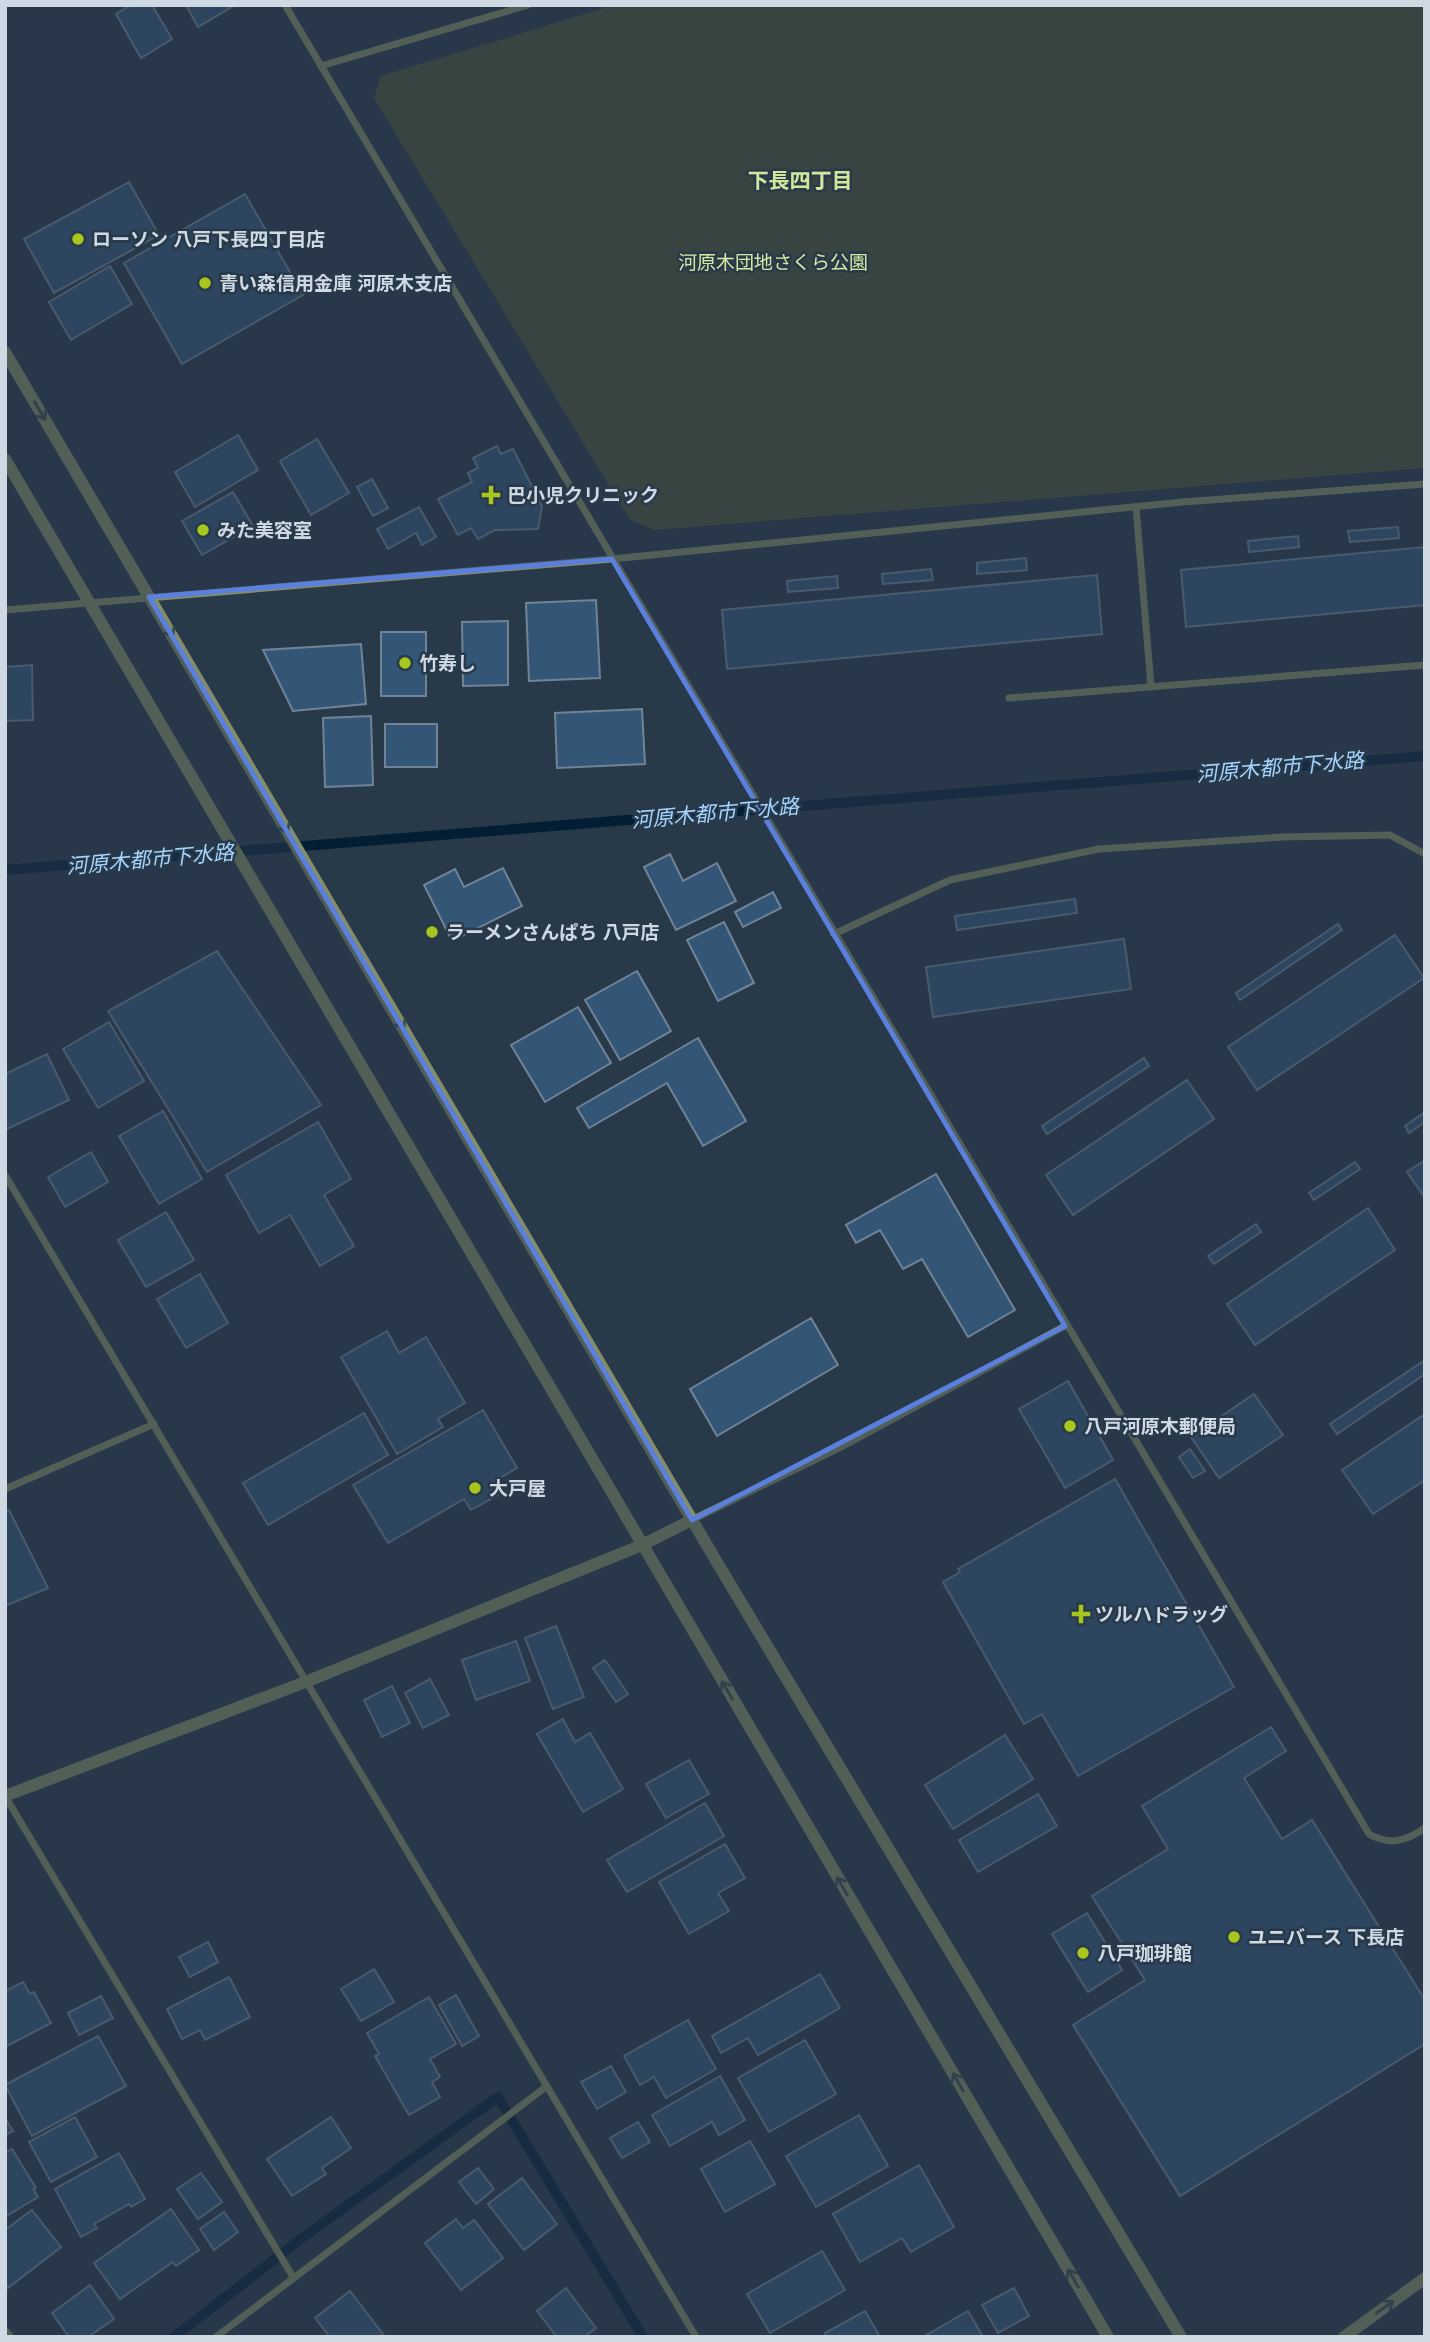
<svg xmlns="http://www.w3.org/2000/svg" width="1430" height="2342" viewBox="0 0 1430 2342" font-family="Arial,'Noto Sans JP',sans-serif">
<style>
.green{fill:#4b5239}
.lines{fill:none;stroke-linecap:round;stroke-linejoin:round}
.stream{stroke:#031d33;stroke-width:10}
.building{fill:#335677;stroke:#718497;stroke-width:2}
.minor{stroke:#838e67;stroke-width:7}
.tertiary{stroke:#838e67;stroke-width:12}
.oneway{stroke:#3a4a50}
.marked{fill:none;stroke:#5b7fdc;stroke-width:5;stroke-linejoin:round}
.poi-dot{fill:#a8c71e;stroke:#28394a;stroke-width:2.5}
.labels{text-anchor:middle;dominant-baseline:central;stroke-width:5;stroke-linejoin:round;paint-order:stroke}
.poi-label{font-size:19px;font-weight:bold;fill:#cfd9e4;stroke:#28394a;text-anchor:start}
.park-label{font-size:19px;fill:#d4e89f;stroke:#28394a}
.neighbourhood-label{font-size:21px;font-weight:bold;fill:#d2e79b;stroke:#28394a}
.water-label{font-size:21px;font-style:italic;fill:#a4d3fe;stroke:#28394a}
</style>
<rect width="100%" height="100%" fill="#28394a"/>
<!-- green -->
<polygon class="green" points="614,5 1425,5 1425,468 654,530 630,520 374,98 381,76"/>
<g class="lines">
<!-- stream -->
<g class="stream">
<polyline points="5,870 1425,756"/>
<polyline points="174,2337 302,2238 498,2097 643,2337"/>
</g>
</g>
<!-- building -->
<g class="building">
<polygon points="131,5 152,5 172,39 141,58 116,14"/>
<polygon points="186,5 235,5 198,27"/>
<polygon points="129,182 159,235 54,293 24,239"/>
<polygon points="245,194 303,295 182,364 124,263"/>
<polygon points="110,266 132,304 71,340 49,302"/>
<polygon points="238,435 258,470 195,507 175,472"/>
<polygon points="317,439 349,493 311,515 280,461"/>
<polygon points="497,446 501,454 513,449 542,506 538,529 495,530 478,539 471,528 458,535 438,499 472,482 468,473 478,468 473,458"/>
<polygon points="372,479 388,508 373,516 357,487"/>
<polygon points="233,492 253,526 202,555 182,521"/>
<polygon points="419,507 436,537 422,545 416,533 388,549 377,529"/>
<polygon points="1398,527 1399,538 1350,542 1348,531"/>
<polygon points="1298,536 1299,547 1249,552 1248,541"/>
<polygon points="1425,547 1425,605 1186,627 1181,570"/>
<polygon points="1026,558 1027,570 977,574 977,563"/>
<polygon points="931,569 933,580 883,584 882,574"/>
<polygon points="1097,575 1102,634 727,669 722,610"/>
<polygon points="837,576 838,588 788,592 787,581"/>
<polygon points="596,600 600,678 529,681 526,603"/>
<polygon points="508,621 508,685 463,686 462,622"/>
<rect x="381" y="632" width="45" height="64"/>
<polygon points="361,644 366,704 293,711 263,650"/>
<polygon points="32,665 33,720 5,721 5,667"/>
<polygon points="642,709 645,764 557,768 555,713"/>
<polygon points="371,716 373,785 325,787 323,718"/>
<rect x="385" y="724" width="52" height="43"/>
<polygon points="670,854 683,881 717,863 736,901 676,930 644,867"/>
<polygon points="503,868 522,906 452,941 424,885 455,869 464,887"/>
<polygon points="773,892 781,908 743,927 735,912"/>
<polygon points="1075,899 1077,913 957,930 955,916"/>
<polygon points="724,922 754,983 718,1001 687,940"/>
<polygon points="1338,924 1342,930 1240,1000 1236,993"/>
<polygon points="1395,935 1424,978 1257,1090 1228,1047"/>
<polygon points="1124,939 1131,989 933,1017 926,967"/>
<polygon points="217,951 321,1105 207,1172 108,1011"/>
<polygon points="637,971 671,1031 620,1060 585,1000"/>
<polygon points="578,1007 611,1063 545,1102 511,1045"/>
<polygon points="109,1022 144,1081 98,1108 63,1049"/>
<polygon points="698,1038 746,1121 703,1146 667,1083 589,1128 577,1108"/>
<polygon points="47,1054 69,1100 5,1130 5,1074"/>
<polygon points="1144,1058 1149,1066 1047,1134 1042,1126"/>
<polygon points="1187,1080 1214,1119 1073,1215 1046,1175"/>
<polygon points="163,1111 202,1179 159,1204 119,1136"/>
<polygon points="1425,1112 1425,1122 1409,1133 1405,1126"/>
<polygon points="318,1122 351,1179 324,1195 354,1246 320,1266 290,1215 259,1233 226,1175"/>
<polygon points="91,1152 108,1182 65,1207 48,1177"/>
<polygon points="1425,1160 1425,1198 1407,1172"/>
<polygon points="1355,1162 1360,1169 1314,1200 1309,1193"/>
<polygon points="936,1174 1015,1310 968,1337 922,1259 903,1269 880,1230 856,1243 846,1225"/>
<polygon points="1368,1208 1395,1250 1255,1345 1227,1304"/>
<polygon points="166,1212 194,1260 146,1287 118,1240"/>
<polygon points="1256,1224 1261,1232 1214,1264 1208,1256"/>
<polygon points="200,1274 228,1323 186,1348 157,1299"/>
<polygon points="811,1318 838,1365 717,1436 690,1389"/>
<polygon points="387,1331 399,1353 426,1337 465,1403 438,1419 443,1427 397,1454 341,1357"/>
<polygon points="1425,1360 1425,1374 1337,1434 1330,1424"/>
<polygon points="1068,1381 1113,1460 1065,1488 1019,1409"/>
<polygon points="1254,1394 1283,1435 1219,1478 1191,1437"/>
<polygon points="483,1410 517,1468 491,1483 498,1495 471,1510 464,1499 388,1543 353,1485"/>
<polygon points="364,1413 388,1455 268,1525 243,1483"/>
<polygon points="1425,1414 1425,1480 1373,1514 1342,1470"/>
<polygon points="1190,1449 1205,1471 1193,1478 1179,1457"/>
<polygon points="1115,1479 1234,1687 1078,1776 1042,1714 1024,1724 943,1582 960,1572 958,1569"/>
<polygon points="9,1510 48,1588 5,1606 5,1512"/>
<polygon points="556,1626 584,1697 553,1709 525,1638"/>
<polygon points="516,1641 530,1681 476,1700 462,1660"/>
<polygon points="605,1660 628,1694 616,1702 593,1668"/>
<polygon points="430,1679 449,1715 423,1728 405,1693"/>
<polygon points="392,1686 410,1723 382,1737 364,1700"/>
<polygon points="563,1719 575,1742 590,1733 623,1789 583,1812 537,1734"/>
<polygon points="1271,1727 1286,1751 1244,1778 1282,1839 1312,1820 1425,2000 1425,2044 1180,2196 1073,2025 1145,1980 1092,1896 1168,1849 1142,1806"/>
<polygon points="1005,1735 1033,1779 953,1829 925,1785"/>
<polygon points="689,1760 709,1794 666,1818 646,1784"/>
<polygon points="1038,1794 1057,1826 978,1872 959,1840"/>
<polygon points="705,1803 724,1836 627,1892 607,1860"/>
<polygon points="725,1844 745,1878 718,1893 729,1911 689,1934 659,1882"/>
<polygon points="1087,1913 1122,1970 1088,1992 1052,1934"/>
<polygon points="208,1942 218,1962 190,1977 179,1957"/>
<polygon points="374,1969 394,2002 361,2021 341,1989"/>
<polygon points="820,1974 840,2008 758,2055 748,2038 721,2053 712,2036"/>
<polygon points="229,1977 250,2017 205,2040 200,2030 182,2039 167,2009"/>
<polygon points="23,1982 30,1994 34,1992 51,2023 5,2047 5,1991"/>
<polygon points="456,1995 479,2036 462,2046 439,2005"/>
<polygon points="101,1996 113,2018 79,2035 68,2013"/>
<polygon points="429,1997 456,2044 430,2059 440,2077 432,2082 440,2097 409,2115 375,2056 379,2054 367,2033"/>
<polygon points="688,2020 716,2069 666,2098 654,2077 640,2085 624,2056"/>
<polygon points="98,2036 126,2086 32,2136 5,2085"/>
<polygon points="805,2040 836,2094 769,2132 738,2078"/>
<polygon points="611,2066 626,2092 597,2109 581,2082"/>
<polygon points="720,2076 745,2120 719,2135 712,2122 670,2146 652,2115"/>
<polygon points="859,2115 888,2166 816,2207 786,2156"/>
<polygon points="75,2117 97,2157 51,2182 29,2142"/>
<polygon points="331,2117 351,2148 322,2168 326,2174 292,2196 267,2159"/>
<polygon points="5,2118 13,2131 5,2135"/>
<polygon points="638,2122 650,2142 622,2158 610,2138"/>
<polygon points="750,2141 775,2184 725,2212 701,2169"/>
<polygon points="12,2149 36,2188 33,2189 38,2197 5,2217 5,2153"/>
<polygon points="119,2153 145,2199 131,2207 129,2204 94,2224 97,2228 81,2237 55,2189"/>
<polygon points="919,2165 954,2227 911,2252 902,2238 860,2262 833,2214"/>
<polygon points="478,2168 494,2189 476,2204 459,2182"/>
<polygon points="201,2173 222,2202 198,2219 177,2189"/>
<polygon points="522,2178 557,2224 524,2250 488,2204"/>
<polygon points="171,2209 199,2250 176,2266 173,2262 120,2299 94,2263"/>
<polygon points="32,2210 61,2247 8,2288 5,2284 5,2230"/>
<polygon points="224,2212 238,2232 214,2250 200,2229"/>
<polygon points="456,2219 463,2228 474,2220 503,2258 461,2290 425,2243"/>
<polygon points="822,2251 845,2290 770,2333 747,2294"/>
<polygon points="90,2285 114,2319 88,2337 69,2337 52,2313"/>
<polygon points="566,2288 596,2328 584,2337 557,2337 537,2311"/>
<polygon points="1014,2288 1029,2316 998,2333 982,2305"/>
<polygon points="350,2291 383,2334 379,2337 330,2337 315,2318"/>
<polygon points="865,2311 880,2337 827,2337 825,2333"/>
<polygon points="968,2311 983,2337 923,2337"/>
</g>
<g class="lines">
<!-- minor -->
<g class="minor">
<path d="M285,5L1369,1834C1390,1846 1406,1841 1425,1828"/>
<polyline points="321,66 528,5"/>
<polyline points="1136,507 1151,686"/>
<polyline points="5,610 612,559 1183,502 1425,484"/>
<polyline points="1009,698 1425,665"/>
<polyline points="834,934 950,880 1099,849 1282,837 1390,835 1425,854"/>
<polyline points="5,1175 696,2337"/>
<polyline points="5,1489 154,1424"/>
<polyline points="692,1520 845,1445 1065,1326"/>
<polyline points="5,1796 293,2277"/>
<polyline points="5,2330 11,2337"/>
<polyline points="216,2337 547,2086"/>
</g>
<!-- tertiary -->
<g class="tertiary">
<polyline points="5,352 718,1564 1181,2337"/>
<polyline points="5,459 1108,2337"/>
<polyline points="5,1796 308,1681 642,1545 692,1520"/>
<polyline points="1344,2337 1425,2278"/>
</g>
</g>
<!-- one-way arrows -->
<defs><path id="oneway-shaft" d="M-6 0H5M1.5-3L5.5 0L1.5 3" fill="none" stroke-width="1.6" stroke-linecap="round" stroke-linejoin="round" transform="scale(1.75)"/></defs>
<g class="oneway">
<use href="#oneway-shaft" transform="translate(40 411) rotate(59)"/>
<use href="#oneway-shaft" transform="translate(168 628) rotate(59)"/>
<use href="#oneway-shaft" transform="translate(283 824) rotate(60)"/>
<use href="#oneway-shaft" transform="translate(399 1020) rotate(60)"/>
<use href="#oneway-shaft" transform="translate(727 1690) rotate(-120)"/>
<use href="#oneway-shaft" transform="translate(842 1886) rotate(-120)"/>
<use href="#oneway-shaft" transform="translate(958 2082) rotate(-120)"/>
<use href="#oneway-shaft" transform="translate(1073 2278) rotate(-120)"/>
<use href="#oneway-shaft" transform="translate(1385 2307) rotate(-36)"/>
</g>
<!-- marked area -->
<path d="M0 0H1430V2342H0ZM612,559L1065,1326L692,1520L149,597Z" fill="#28394a" fill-opacity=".55" fill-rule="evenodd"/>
<path class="marked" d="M612,559L1065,1326L692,1520L149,597Z"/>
<!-- markers -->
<g class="poi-dot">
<circle cx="78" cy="239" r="7"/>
<circle cx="205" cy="283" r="7"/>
<path d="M487.5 484.5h7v7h7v7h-7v7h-7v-7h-7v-7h7z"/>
<circle cx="203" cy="530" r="7"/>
<circle cx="405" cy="663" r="7"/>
<circle cx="432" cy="932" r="7"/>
<circle cx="1070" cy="1426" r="7"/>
<circle cx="475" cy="1488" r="7"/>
<path d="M1077.5 1603.5h7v7h7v7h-7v7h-7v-7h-7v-7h7z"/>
<circle cx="1234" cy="1937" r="7"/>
<circle cx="1083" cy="1953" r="7"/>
</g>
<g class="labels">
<!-- poi labels -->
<g class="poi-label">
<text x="92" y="239">ローソン 八戸下長四丁目店</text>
<text x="219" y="283">青い森信用金庫 河原木支店</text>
<text x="507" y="495">巴小児クリニック</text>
<text x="217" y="530">みた美容室</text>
<text x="419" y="663">竹寿し</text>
<text x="446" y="932">ラーメンさんぱち 八戸店</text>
<text x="1084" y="1426">八戸河原木郵便局</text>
<text x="489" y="1488">大戸屋</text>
<text x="1095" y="1614">ツルハドラッグ</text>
<text x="1248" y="1937">ユニバース 下長店</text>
<text x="1097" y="1953">八戸珈琲館</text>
</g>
<!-- park labels -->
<g class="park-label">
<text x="773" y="262">河原木団地さくら公園</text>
</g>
<!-- neighbourhood labels -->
<g class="neighbourhood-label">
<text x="800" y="180">下長四丁目</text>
</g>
<!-- water labels -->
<g class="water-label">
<text transform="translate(1280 767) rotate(-5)">河原木都市下水路</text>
<text transform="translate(715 813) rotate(-5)">河原木都市下水路</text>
<text transform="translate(150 859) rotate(-5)">河原木都市下水路</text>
</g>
</g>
<!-- border -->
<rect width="1430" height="2342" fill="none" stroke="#cfd9e4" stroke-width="14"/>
</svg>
